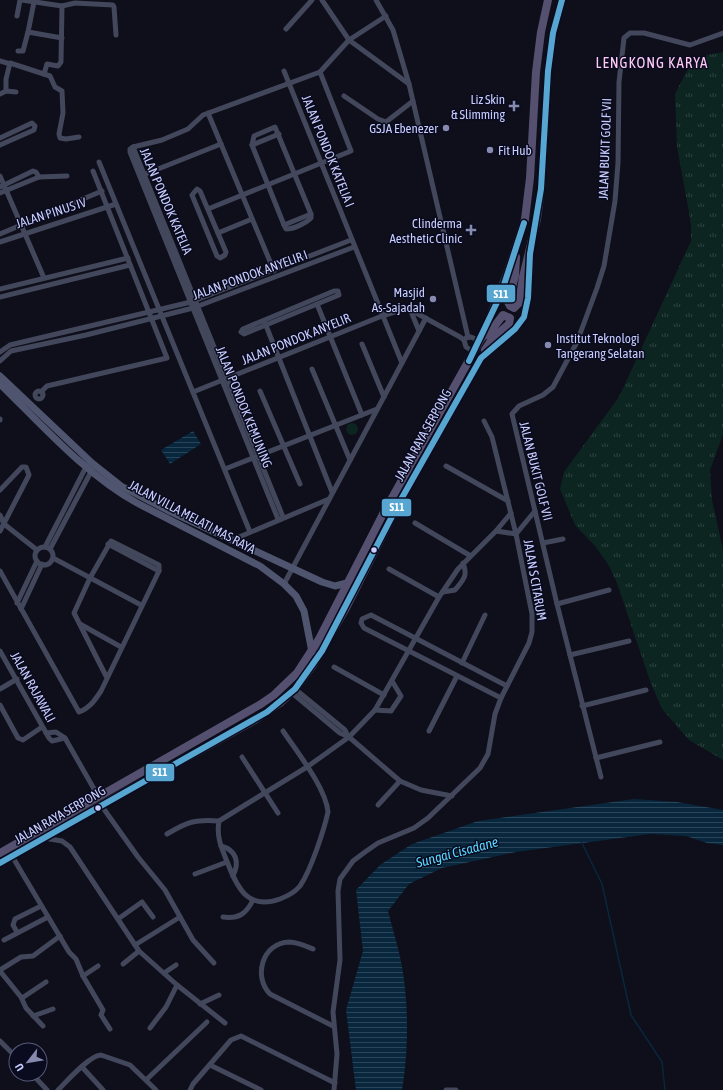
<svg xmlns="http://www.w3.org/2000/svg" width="723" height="1090" viewBox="0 0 723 1090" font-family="'Asap Condensed',sans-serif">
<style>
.grass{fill:url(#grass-tufts)}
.park{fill:#0d2521}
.water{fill:url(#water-rules)}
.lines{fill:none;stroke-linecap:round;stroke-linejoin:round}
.stream{stroke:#08273d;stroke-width:1.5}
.street{stroke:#43475b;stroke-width:5}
.secondary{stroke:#4f556e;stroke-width:7}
.primary{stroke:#55506f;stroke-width:8}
.bus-1-casing{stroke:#0a0b1e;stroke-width:9}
.bus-1{stroke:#57a6d2;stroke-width:6}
.poi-dot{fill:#878aaf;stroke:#0a0b1e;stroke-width:1.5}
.bus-dot{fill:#c8cdff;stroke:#0a0b1e;stroke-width:1.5}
.labels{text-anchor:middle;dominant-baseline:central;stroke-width:3;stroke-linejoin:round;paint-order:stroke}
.poi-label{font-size:13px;fill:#c8cdff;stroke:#0a0b1e;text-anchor:end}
.street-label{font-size:13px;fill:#c8cdff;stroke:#0a0b1e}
.water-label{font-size:14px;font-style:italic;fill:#56d5ff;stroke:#0a0b1e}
.quarter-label{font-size:15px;letter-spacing:1px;fill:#ffcaf7;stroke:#0a0b1e}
.line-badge{stroke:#0a0b1e;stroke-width:1.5}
.badge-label{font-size:11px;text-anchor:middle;font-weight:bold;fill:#fff}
</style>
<defs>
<pattern id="grass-tufts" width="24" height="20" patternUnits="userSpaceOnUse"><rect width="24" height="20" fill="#0d2521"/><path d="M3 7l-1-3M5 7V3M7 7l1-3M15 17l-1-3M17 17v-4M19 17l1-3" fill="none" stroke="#2f4342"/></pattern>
<pattern id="water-rules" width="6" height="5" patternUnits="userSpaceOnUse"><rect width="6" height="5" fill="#08273d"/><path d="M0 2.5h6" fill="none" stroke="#2a455a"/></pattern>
</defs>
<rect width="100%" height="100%" fill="#0e0f1a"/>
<!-- grass -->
<polygon class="grass" points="723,52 723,434 710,470 712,500 723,550 723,760 689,740 662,709 650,681 617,583 608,564 595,546 575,525 560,489 564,472 619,397 691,241 691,227 689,212 677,147 675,94 688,69 707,55"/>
<!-- park -->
<circle class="park" cx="352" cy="429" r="6"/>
<!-- water -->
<g class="water">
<polygon points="193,431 201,444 170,464 161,450"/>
<path d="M634,799L677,802L723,810V845L707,843L686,836L650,834L516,852L442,868L409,884L388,911C393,931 400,952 403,973C409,1009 408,1055 402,1090H356L346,1010L363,951L356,890L380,865L412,844L478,821Z"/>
</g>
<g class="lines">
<!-- stream -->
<polyline class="stream" points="581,841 602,884 631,1015 662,1062 665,1090"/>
<!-- street -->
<g class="street">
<polyline points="22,0 62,6 75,3 113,5 114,7 116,35"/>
<polyline points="322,0 349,40 409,84"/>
<polyline points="376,0 393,30 409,84 468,337"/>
<polyline points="17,16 20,0"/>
<polyline points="286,29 312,0"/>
<polyline points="28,32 34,2"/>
<polyline points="18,51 23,51 28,32 62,38"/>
<polyline points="0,61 10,64"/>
<polyline points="284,71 402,363"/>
<polyline points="320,72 349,40 386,16"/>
<polyline points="44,74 47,64 58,66 61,62 62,6"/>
<polyline points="6,91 6,79 10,63 50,76 55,87 62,91 63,113 59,134 60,138 66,139 79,137"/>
<polyline points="0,94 6,91 16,92"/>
<polyline points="344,96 378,119 386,122 413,101"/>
<polyline points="208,113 274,271"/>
<path d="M275,127L311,214V218C306,223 294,229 286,229L284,225L252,145L254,136Z"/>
<polyline points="0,138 32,123 35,126 34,130 0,145"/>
<polyline points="252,145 279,134"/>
<polyline points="133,147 162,140 188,129 203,115 320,72 351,151 208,209"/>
<polyline points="99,162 250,532"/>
<polyline points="143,175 221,144"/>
<polyline points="0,176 44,278"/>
<polyline points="0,187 33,171 36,172 39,177"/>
<polygon points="197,189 200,191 226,252 225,255 220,258 217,256 192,195"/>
<polyline points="0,193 39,177 67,176"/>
<polyline points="284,225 311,214"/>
<polyline points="218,233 252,219"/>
<polyline points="0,234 102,191"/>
<polyline points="0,242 116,204"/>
<polyline points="0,289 128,258"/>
<polygon points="334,291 338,291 339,295 244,334 241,332 243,329"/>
<polyline points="0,297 130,265"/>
<polyline points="317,304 362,415"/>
<polyline points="407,308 460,337 464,340 466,347 474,352"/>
<polyline points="410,309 419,331"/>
<polyline points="265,323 332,492"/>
<polyline points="466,338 471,337 480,341"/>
<polyline points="362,344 384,397"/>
<polyline points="0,352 10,345 191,302 351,240"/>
<polyline points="0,361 11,351 86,335 193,308 354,247"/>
<polyline points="312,369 350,460"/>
<polyline points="260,391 300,484"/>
<circle cx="39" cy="395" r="4"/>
<polyline points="41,392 47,386 167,358 93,171"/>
<polyline points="193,392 382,316 407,308"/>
<polyline points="0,420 0,419"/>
<polyline points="446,466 508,501"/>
<polyline points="225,469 377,409"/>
<polyline points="0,490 22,467 26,467 29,475 0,531"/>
<polyline points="511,513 496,531 516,534 535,511"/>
<polyline points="0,515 4,524 37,550"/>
<polyline points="278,519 130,152 130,149 133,147 283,517"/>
<polyline points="415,523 469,555"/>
<polyline points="232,540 329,499"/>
<polyline points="543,543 563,539"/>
<polyline points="108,544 159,571"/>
<polyline points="45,547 87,465"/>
<circle cx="44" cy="556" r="9"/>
<polyline points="50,549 92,470"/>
<polyline points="53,558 141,605"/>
<polyline points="389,569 439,597"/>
<path d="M0,571L79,712C90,708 95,700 101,691L159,571V565L111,541L90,578L74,613L106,676"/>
<polyline points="284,584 426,318"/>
<path d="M443,592L455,590C464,579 468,576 463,563"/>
<polyline points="17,603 37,561"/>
<polyline points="557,604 609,590"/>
<polyline points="21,609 42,564"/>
<polyline points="80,624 121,647"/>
<polyline points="0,651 49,738 52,741 65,738"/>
<polyline points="570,655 629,641"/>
<polyline points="462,663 485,615"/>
<polyline points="334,667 384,695"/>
<polyline points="0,689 17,679"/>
<polyline points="295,689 345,730 348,736"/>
<polyline points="291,692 340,733 349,737 400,781 421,790 452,796"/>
<polyline points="501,698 364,628 361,623 362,619 371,615 507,686"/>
<polyline points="0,705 18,738 23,740 42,727"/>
<polyline points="582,706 646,690"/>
<polyline points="375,710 391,711 401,696 392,681"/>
<path d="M283,731C297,752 326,788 328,812C324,830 311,870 300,886C295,892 288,896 280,899C249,910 238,890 228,864C222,849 216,837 219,821L307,767L349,737L375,710L439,597L458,569L496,531"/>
<polyline points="429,731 457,676"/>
<polyline points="46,733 56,732 65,738 98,796"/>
<polyline points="242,757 278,813"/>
<polyline points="596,758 660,742"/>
<polyline points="601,777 557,604 512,414 519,406 543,395 553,387 577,342 597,288 604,266 615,201 618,163 619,82 624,38 630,33 644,33 690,45 723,33"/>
<polyline points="101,805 138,857 165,890 193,940 214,963"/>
<polyline points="378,805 400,781"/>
<path d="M167,834C187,822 195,819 219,821"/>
<polyline points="44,838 62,841 70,847 139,951 177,985 225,1023"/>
<path d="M221,846C236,850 240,862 233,876"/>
<polyline points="12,856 69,952 76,959 83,976 103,1010 101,1015 110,1029"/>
<polyline points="195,874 227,862"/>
<path d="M223,917C239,919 246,914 253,900"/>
<polyline points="118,919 142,902 153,917"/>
<polyline points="17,932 13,925 15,919 41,906"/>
<polyline points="4,940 48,917"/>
<polyline points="135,945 180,917"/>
<path d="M313,949C306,946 297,942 289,942C262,943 253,977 270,994L333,1026"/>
<polyline points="123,964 139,951"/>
<polyline points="0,970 21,957 33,956 60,936"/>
<polyline points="0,971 21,997 26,1008 43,1026"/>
<polyline points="164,973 176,965"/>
<polyline points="83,976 98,966"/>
<polyline points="22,998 46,982"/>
<polyline points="200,1004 219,995"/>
<polyline points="33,1016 53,1009"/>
<polyline points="150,1028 166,1007 177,985"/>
<polyline points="0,1041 16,1057"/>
<polyline points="210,1065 261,1090"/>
<polyline points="82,1067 103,1090"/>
<polyline points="32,1074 47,1090"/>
<polyline points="146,1080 207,1022"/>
<path d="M58,1090C67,1081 90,1055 101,1055L130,1065L156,1090"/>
<polyline points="190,1090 193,1084 231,1040 241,1036 335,1083"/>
<polyline points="334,1090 337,1054 333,1012 340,960 338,891 340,879 353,861 365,852 378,843 414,828 428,818 480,768 488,754 495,714 501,698 529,643 532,632 532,614 516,534 492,437 484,421"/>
<polyline points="446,1090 456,1090"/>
</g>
<!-- secondary -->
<g class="secondary">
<polyline points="0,376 92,463 121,486 167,510 322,582 335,586 347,583"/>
<path d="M0,384C42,425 86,475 137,503L260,566L284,584L296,596L304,611L312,652"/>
</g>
<!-- primary -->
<g class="primary">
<polyline points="516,257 515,276 508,302 510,306 514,308 519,303 523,277 537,219 541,189 548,71 553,33 562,0"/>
<polyline points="482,337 490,332 503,315 510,318 509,324 492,339 485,350"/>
<polyline points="0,853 261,704 274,695 297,673 319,639 383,514 482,337 507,274 525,219 530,178 536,72 541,32 548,0"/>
<polyline points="0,863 63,826 255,720 280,703 295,689 313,665 346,608 399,503 481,358 515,329 524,317 528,298 530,254"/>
</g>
<!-- bus-1 casing -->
<g class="bus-1-casing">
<g id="bus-1">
<polyline points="469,361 501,294 524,223"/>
<polyline points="0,863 267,712 295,689 322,651 399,503 481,358 515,329 524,317 528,298 530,254 541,189 548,71 553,33 562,0"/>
</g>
</g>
<!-- bus-1 -->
<use href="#bus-1" class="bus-1"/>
</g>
<!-- markers -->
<g class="poi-dot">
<path d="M512 100h4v4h4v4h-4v4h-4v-4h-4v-4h4z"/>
<circle cx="446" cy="128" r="4"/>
<circle cx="490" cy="150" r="4"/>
<path d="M469 224h4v4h4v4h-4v4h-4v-4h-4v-4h4z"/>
<circle cx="433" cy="299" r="4"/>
<circle cx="548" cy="345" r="4"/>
</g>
<g class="bus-dot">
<circle cx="374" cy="550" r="3.5"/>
<circle cx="98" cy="808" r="3.5"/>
</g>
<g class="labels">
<!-- poi labels -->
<g class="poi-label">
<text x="505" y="99">Liz Skin<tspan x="505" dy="15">&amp; Slimming</tspan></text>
<text x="438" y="128">GSJA Ebenezer</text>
<text x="498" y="150" text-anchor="start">Fit Hub</text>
<text x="462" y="223">Clinderma<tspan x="462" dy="15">Aesthetic Clinic</tspan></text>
<text x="425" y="292">Masjid<tspan x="425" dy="15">As-Sajadah</tspan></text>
<text x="556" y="338" text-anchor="start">Institut Teknologi<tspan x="556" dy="15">Tangerang Selatan</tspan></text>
</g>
<!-- street labels -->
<g class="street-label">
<text transform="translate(605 149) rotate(-88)">JALAN BUKIT GOLF VII</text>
<text transform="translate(328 151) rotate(68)">JALAN PONDOK KATELIA I</text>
<text transform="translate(166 201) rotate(67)">JALAN PONDOK KATELIA</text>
<text transform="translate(51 213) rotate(-18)">JALAN PINUS IV</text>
<text transform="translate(250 275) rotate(-20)">JALAN PONDOK ANYELIR I</text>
<text transform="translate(296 339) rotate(-22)">JALAN PONDOK ANYELIR</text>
<text transform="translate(244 407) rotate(68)">JALAN PONDOK KEMUNING</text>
<text transform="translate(423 435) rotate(-61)">JALAN RAYA SERPONG</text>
<text transform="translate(536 471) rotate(76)">JALAN BUKIT GOLF VII</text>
<text transform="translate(192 517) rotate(28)">JALAN VILLA MELATI MAS RAYA</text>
<text transform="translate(535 580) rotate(80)">JALAN S CITARUM</text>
<text transform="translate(33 687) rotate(61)">JALAN RAJAWALI</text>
<text transform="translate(60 815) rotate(-30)">JALAN RAYA SERPONG</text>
</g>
<!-- water labels -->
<g class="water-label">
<text transform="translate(457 852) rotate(-15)">Sungai Cisadane</text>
</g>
<!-- quarter labels -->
<g class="quarter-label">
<text x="652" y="62">LENGKONG KARYA</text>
</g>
</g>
<g class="line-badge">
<rect x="486" y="284" width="30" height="19" rx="4" fill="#57a6d2"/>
<rect x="381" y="498" width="31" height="19" rx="4" fill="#57a6d2"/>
<rect x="145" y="763" width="30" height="19" rx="4" fill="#57a6d2"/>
</g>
<g class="badge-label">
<text x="501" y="298">S11</text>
<text x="397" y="511">S11</text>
<text x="160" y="776">S11</text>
</g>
<!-- north arrow -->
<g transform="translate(28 1062) rotate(239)"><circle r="19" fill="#0a0b1e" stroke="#565978"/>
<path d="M0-3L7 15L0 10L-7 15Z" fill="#878aaf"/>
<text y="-6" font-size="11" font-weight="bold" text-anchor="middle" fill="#c8cdff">U</text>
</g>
</svg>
